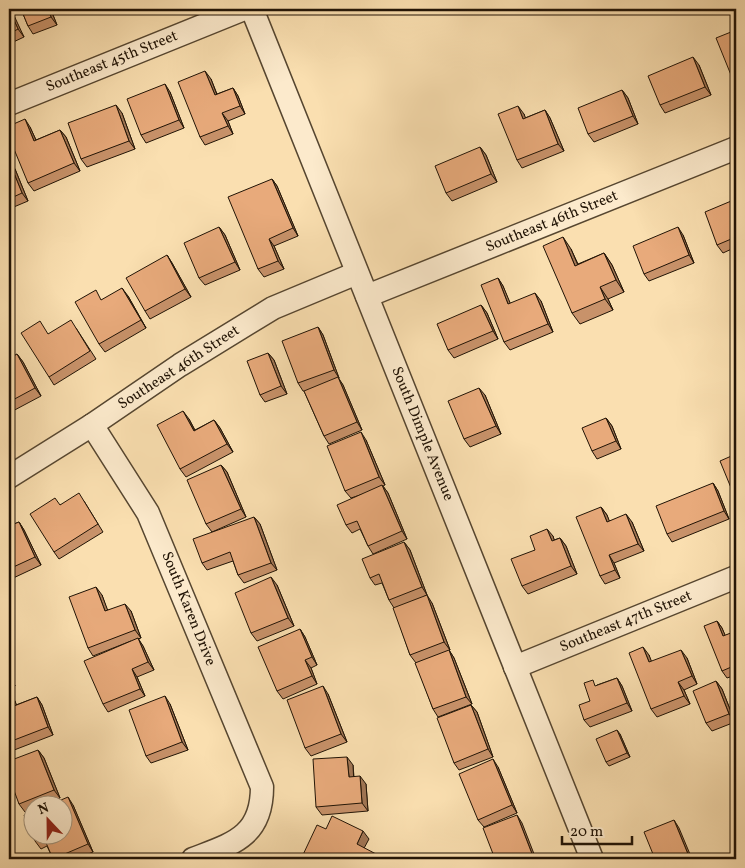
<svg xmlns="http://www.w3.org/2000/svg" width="745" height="868" viewBox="0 0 745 868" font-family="Vollkorn,serif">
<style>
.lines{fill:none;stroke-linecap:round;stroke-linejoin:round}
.minor-casing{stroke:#564630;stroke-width:25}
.minor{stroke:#fceacc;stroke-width:22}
.wall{fill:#c8926a;stroke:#201305}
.shaded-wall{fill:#a27756;stroke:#201305}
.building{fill:#e8aa7b;stroke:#201305}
.labels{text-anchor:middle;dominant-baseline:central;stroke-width:4.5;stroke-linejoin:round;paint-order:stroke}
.street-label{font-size:15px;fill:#201305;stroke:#fceacc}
</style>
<rect width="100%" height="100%" fill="#fadfb0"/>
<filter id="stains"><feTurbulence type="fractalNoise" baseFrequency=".004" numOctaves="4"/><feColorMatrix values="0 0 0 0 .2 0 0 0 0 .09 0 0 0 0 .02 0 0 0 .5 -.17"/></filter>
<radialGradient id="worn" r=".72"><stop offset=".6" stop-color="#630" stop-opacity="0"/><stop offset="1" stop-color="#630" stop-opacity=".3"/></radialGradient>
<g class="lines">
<!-- minor casing -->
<g class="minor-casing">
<g id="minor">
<polyline points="252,9 592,859"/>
<polyline points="9,104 244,9"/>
<polyline points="367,296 736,148"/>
<path d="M92,425L148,513L262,787C262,837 232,844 193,859"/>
<polyline points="9,477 92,425 180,365 273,308 357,273"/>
<polyline points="515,667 736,577"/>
</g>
</g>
<!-- minor -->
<use href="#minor" class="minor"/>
</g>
<!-- wall -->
<g class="wall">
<polygon points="9,9 24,37 9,44"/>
<polygon points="21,9 68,9 53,15 57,25 33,34 28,26"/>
<polygon points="736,30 736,83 731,75"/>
<polygon points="699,65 711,95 665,113 660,105"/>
<polygon points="211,79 217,94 233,88 238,96 245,114 228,121 233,134 205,145 200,137"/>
<polygon points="622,90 628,98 638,124 594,142 588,134"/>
<polygon points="170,92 184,128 146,143 141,135"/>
<polygon points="545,110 550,118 564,151 522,168 517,160 524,114 525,118"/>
<polygon points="122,113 135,149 87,167 81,159"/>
<polygon points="30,127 36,140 60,130 66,137 80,171 34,191 28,183"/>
<polygon points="480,147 486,155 497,182 452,201 446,193"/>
<polygon points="9,161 15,169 28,201 9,209"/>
<polygon points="272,179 277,186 298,236 274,246 284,269 264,277 258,269"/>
<polygon points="736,199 736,247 723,253 717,245"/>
<polygon points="219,227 225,235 240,270 205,285 199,278"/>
<polygon points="683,235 694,263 649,281 644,274"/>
<polygon points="571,249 578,264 604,253 612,265 624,292 608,299 613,310 580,324 572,313"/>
<polygon points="167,255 172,263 191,297 150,319 145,311"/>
<polygon points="498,278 503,286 510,304 541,301 553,332 510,350 504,342"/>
<polygon points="128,296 146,328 105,352 99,344 102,300"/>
<polygon points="481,305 487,313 498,339 454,358 448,350"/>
<polygon points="318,327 323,335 339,378 338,378 343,385 362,430 329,444 324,436 304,391 303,391 298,383"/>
<polygon points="76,328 96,359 54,385 49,377 49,334"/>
<polygon points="268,353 274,360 287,394 265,402 260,395"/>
<polygon points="17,354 23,362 41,396 9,413 9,359"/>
<polygon points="485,395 501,434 470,447 464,439"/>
<polygon points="606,418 612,426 621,449 597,459 592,451"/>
<polygon points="189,419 195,430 214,420 220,428 233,452 186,477 180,469"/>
<polygon points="366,440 385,485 383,486 388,493 407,539 373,554 368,546 360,529 352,533 346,525 363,494 351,498 345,491"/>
<polygon points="221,465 227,472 246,517 212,532 206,524"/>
<polygon points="713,483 718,491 729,519 672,542 667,534"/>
<polygon points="84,501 103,532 59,559 54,552 60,505"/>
<polygon points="601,507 607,515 609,521 632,522 644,551 614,563 620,578 605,584 600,576"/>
<polygon points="254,517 260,524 277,570 244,583 238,575 233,561 207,570 202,563"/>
<polygon points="19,522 24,530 41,565 9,580 9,526"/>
<polygon points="553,536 554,540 560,538 566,546 577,574 528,594 522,586 535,550"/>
<polygon points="404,542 410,550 427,595 423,597 432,603 450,650 449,650 454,658 472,704 438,717 433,709 416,663 410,655 394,608 389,600 382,583 375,585 370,578"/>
<polygon points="277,585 294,626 257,641 251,633"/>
<polygon points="102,595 107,610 131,611 141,638 138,639 143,646 154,670 137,677 145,696 108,712 103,704 131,641 93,656 88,648"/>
<polygon points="717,621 722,628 725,636 736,631 736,675 727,678 722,671"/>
<polygon points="300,629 305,637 317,665 311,668 317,684 283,699 277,691"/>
<polygon points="649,655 651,662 687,658 697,684 684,690 690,704 657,717 651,709"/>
<polygon points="9,671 15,686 9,689"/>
<polygon points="617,678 622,686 632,711 590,727 584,720 590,701 597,685"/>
<polygon points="716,681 722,689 735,722 712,731 706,723"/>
<polygon points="9,694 15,701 16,705 37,697 42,705 53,735 9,752"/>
<polygon points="328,694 347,742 311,756 305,748"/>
<polygon points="170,704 188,750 151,763 146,756"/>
<polygon points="471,705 477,712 493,757 459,770 454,763"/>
<polygon points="620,734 630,757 609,766 606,762"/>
<polygon points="38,750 44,758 60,798 40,806 32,806 32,809 25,812 19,804"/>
<polygon points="353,765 354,777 366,784 368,811 322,815 316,807"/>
<polygon points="498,767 517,813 484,827 478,820"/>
<polygon points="73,805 93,852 76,859 53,859 47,846 41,849 35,841"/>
</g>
<!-- shaded-wall -->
<g class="shaded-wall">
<polygon points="9,9 11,9 24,37 18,29"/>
<polygon points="48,9 53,15 57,25 51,17"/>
<polygon points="693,57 699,65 711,95 705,87"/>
<polygon points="205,71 211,79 220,103 215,95"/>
<polygon points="165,84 170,92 184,128 179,120"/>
<polygon points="233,88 238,96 245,114 240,106"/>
<polygon points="622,90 628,98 638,124 633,116"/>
<polygon points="116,105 122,113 135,149 129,141"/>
<polygon points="518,106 524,114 529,127 523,119"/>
<polygon points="545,110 550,118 564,151 558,144"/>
<polygon points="222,113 228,121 233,134 228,126"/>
<polygon points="25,119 30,127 40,149 34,141"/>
<polygon points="60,130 66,137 80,171 74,163"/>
<polygon points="480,147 486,155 497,182 491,174"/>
<polygon points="9,161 15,169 28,201 22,193"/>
<polygon points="272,179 277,186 298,236 293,228"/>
<polygon points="219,227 225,235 240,270 235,262"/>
<polygon points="678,227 683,235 694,263 689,255"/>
<polygon points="563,237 571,249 583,277 575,266"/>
<polygon points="269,239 274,246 284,269 278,261"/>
<polygon points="604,253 612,265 624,292 616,280"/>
<polygon points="167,255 172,263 191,297 185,289"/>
<polygon points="498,278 503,286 514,312 508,304"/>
<polygon points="600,287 608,299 613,310 605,299"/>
<polygon points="122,288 128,296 146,328 141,320"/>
<polygon points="535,293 541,301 553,332 548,324"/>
<polygon points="481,305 487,313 498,339 493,331"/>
<polygon points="318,327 323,335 339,378 334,370"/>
<polygon points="268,353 274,360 287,394 281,386"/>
<polygon points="17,354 23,362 41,396 35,388"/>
<polygon points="338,377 343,385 362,430 357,422"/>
<polygon points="479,388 485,395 501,434 496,426"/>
<polygon points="183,411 189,419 199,439 194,431"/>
<polygon points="606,418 612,426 621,449 616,441"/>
<polygon points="214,420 220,428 233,452 227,444"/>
<polygon points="361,432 366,440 385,485 379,477"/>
<polygon points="221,465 227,472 246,517 241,509"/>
<polygon points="713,483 718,491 729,519 724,511"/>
<polygon points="382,485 388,493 407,539 402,531"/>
<polygon points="601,507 607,515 613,530 607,522"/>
<polygon points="626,514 632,522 644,551 638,544"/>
<polygon points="254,517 260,524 277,570 271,563"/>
<polygon points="19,522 24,530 41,565 35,557"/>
<polygon points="547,529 553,536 557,549 552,541"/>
<polygon points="560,538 566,546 577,574 571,566"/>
<polygon points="404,542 410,550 427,595 422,587"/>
<polygon points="609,555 614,563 620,578 615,570"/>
<polygon points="271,577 277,585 294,626 288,618"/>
<polygon points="96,587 102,595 111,619 105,611"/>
<polygon points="427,595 432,603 450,650 444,642"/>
<polygon points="125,604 131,611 141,638 135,630"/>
<polygon points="717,621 722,628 729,644 723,636"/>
<polygon points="300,629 305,637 317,665 312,657"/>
<polygon points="138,638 143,646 154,670 148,662"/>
<polygon points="643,647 649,655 655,670 649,662"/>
<polygon points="449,650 454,658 472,704 466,697"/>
<polygon points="681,650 687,658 697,684 692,676"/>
<polygon points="305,660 311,668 317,684 312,676"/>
<polygon points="132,669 137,677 145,696 140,689"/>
<polygon points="9,671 15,686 9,676"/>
<polygon points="617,678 622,686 632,711 627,703"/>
<polygon points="716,681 722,689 735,722 729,714"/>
<polygon points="678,682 684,690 690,704 684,696"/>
<polygon points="323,686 328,694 347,742 341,734"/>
<polygon points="9,693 15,701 20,714 14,706"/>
<polygon points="165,696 170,704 188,750 182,742"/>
<polygon points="37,697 42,705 53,735 48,727"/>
<polygon points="471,705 477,712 493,757 488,749"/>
<polygon points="617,730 620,734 630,757 627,753"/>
<polygon points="38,750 44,758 60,798 54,790"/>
<polygon points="347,757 353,765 354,785 349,777"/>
<polygon points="493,759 498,767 517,813 512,805"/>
<polygon points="360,776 366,784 368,811 362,803"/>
<polygon points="68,797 73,805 93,852 88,844"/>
<polygon points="517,815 522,823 536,859 534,859"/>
<polygon points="674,820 679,828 692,859 690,859"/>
<polygon points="363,831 369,839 362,852 357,844"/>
<polygon points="376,854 380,859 374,859"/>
</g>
<!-- building -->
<g class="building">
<polygon points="9,9 18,29 9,34"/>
<polygon points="21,9 48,9 51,17 28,26"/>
<polygon points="736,30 736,72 731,75 716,38"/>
<polygon points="693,57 705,87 660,105 648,76"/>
<polygon points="205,71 215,95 233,88 240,106 222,113 228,126 200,137 178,82"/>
<polygon points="165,84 179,120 141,135 127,99"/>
<polygon points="622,90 633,116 588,134 578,108"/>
<polygon points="116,105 129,141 81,159 68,123"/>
<polygon points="518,106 523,119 545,110 558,144 517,160 498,114"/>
<polygon points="25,119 34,141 60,130 74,163 28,183 9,137 9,126"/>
<polygon points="480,147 491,174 446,193 435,166"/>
<polygon points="9,161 22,193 9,199"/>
<polygon points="272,179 293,228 269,239 278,261 258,269 228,197"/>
<polygon points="736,199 736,237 717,245 705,212"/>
<polygon points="219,227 235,262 199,278 184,243"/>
<polygon points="678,227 689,255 644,274 633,246"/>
<polygon points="563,237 575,266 604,253 616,280 600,287 605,299 572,313 543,246"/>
<polygon points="167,255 185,289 145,311 126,278"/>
<polygon points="498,278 508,304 535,293 548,324 504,342 481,285"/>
<polygon points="122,288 141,320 99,344 75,302 96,290 101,300"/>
<polygon points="481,305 493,331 448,350 437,324"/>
<polygon points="71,320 90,351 49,377 21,333 40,321 48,334"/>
<polygon points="318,327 334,370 298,383 282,341"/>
<polygon points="268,353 281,386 260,395 247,361"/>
<polygon points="17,354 35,388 9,402 9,359"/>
<polygon points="338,377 357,422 324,436 304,391"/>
<polygon points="479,388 496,426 464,439 448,401"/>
<polygon points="183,411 194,431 214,420 227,444 180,469 157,425"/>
<polygon points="606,418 616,441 592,451 582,428"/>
<polygon points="361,432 379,477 345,491 327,446"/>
<polygon points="736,454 736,500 720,461"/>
<polygon points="221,465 241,509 206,524 187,480"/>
<polygon points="713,483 724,511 667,534 656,506"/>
<polygon points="382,485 402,531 368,546 357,521 346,525 337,505"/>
<polygon points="79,493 98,524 54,552 30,514 55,498 60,505"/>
<polygon points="601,507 607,522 626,514 638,544 609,555 615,570 600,576 576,517"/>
<polygon points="254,517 271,563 238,575 230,552 202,563 193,539"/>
<polygon points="19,522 35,557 9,569 9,526"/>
<polygon points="547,529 552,541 560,538 571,566 522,586 511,559 535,550 530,536"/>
<polygon points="404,542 422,587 389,600 379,574 370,578 362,559"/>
<polygon points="271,577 288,618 251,633 235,593"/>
<polygon points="96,587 105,611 125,604 135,630 88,648 69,597"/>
<polygon points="427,595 444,642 410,655 393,608"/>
<polygon points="717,621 723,636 736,631 736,665 722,671 704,626"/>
<polygon points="300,629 312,657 305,660 312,676 277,691 258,647"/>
<polygon points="138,638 148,662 132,669 140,689 103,704 84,661"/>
<polygon points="643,647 649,662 681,650 692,676 678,682 684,696 651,709 629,653"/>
<polygon points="449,650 466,697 433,709 415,663"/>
<polygon points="617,678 627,703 584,720 579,705 590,701 584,683 593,680 595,686"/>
<polygon points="716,681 729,714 706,723 693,691"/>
<polygon points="323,686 341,734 305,748 287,700"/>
<polygon points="9,693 14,706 37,697 48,727 9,742"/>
<polygon points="165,696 182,742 146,756 129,710"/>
<polygon points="471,705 488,749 454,763 437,718"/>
<polygon points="617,730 627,753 606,762 596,739"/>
<polygon points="38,750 54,790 19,804 9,777 9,761"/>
<polygon points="347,757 349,777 360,776 362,803 316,807 313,759"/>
<polygon points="493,759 512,805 478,820 459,774"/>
<polygon points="68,797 88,844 53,859 44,838 35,841 33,836 62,836 62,806 47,806"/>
<polygon points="32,812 32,834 24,815"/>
<polygon points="517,815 534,859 495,859 483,828"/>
<polygon points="332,816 363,831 357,844 376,854 374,859 301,859 317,825 326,829"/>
<polygon points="674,820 690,859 655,859 644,832"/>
</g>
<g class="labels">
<!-- street labels -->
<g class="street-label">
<text transform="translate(112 62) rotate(-22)">Southeast 45th Street</text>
<text transform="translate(552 222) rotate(-22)">Southeast 46th Street</text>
<text transform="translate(179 368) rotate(-33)">Southeast 46th Street</text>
<text transform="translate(422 434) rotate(68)">South Dimple Avenue</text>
<text transform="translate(188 609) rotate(68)">South Karen Drive</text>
<text transform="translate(626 622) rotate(-22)">Southeast 47th Street</text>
</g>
</g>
<!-- margin -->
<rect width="745" height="868" fill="none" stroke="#fadfb0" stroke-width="30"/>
<rect x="10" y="10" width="725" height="848" fill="none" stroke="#201305" stroke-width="2.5"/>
<rect x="15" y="15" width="715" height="838" fill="none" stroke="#201305"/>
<!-- north arrow -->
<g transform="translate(48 820) rotate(338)"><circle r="24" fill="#fceacc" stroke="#a4947c"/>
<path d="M0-4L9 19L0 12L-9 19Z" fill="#8f2418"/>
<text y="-8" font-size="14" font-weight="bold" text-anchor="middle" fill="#201305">N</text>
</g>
<!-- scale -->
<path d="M562 836v8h70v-8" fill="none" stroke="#201305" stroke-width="2.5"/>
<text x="570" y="836" font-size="15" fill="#201305" stroke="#fceacc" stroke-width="4" paint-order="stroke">20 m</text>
<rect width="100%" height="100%" filter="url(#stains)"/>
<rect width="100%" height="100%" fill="url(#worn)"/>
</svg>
